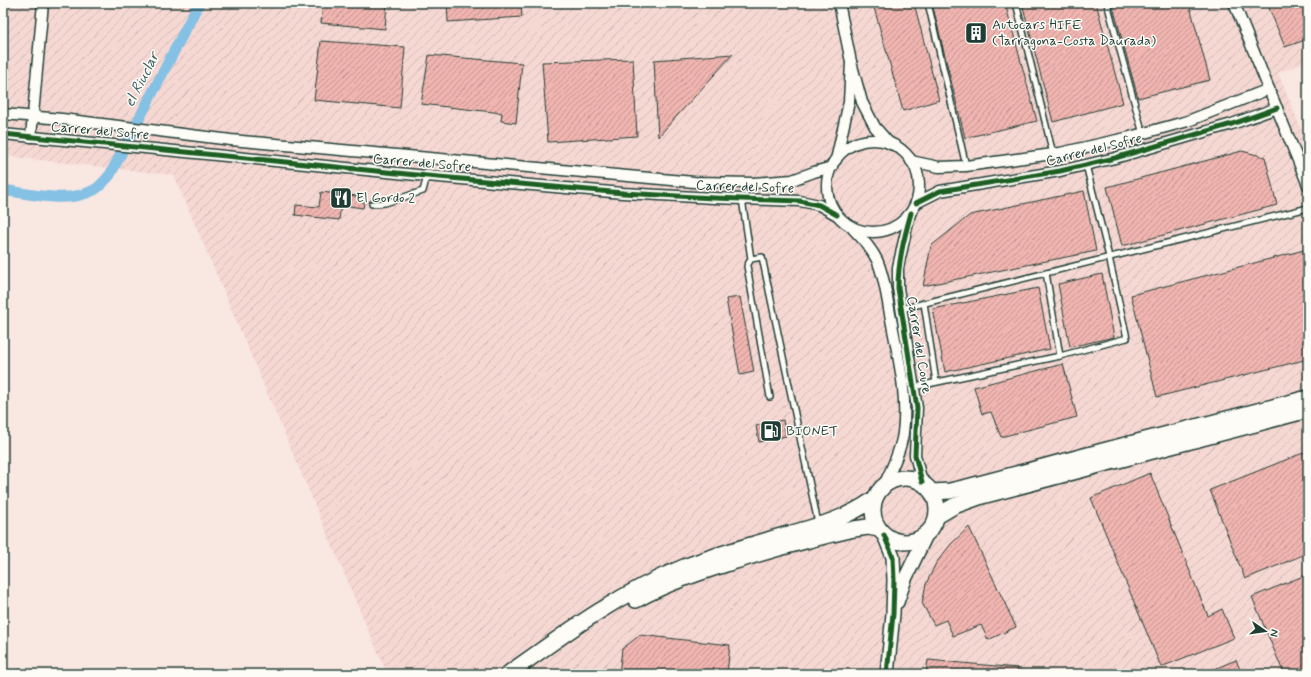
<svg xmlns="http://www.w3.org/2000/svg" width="1311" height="677" viewBox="0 0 1311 677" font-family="Mynerve,sans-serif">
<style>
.industrial{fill:url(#industrial-furrows)}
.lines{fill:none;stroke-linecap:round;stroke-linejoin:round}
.canal{stroke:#84c1e4;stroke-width:11}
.building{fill:url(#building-hatch);stroke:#1f3d34}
.service-casing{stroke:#1f3d34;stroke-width:8}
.minor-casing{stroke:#1f3d34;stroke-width:13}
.tertiary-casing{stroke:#1f3d34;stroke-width:16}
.secondary-casing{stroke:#1f3d34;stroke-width:18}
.service{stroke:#fdfcf7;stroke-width:5}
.minor{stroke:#fdfcf7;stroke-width:10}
.tertiary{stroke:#fdfcf7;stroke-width:13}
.secondary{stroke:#fdfcf7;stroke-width:15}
.cycleway-casing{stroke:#fdfcf7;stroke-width:8}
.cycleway{stroke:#1b5e20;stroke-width:5}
.labels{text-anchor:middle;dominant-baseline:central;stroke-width:3;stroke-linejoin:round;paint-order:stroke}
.poi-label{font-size:14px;fill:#1f3d34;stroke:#fdfcf7;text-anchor:start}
.street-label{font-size:14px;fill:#1f3d34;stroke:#fdfcf7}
.water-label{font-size:15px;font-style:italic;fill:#385e60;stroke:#fdfcf7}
</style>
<defs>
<pattern id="industrial-furrows" width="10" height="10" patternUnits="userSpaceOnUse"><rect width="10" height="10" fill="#f6d8d3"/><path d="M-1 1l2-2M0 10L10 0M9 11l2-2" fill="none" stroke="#d2bab6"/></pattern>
<pattern id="building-hatch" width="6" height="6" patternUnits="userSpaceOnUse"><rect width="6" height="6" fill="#f0b5b0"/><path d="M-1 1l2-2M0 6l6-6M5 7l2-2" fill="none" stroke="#c29490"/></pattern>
</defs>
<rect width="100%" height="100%" fill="#f9e7e2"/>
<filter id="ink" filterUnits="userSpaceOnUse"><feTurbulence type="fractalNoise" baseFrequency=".025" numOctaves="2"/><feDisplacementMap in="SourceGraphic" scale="8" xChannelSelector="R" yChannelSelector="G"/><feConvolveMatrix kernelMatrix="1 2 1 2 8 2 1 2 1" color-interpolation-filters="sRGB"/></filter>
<g filter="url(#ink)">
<!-- industrial -->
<polygon class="industrial" points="3,3 1308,3 1308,61 1278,73 1308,146 1308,674 387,674 174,175 3,156"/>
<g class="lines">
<!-- canal -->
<path class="canal" d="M3,190C31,194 68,204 94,190C100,187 105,180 110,175L199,3"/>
</g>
<!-- building -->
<g class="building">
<polygon points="323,3 387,3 385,29 321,23"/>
<polygon points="447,3 521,3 522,17 448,22"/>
<polygon points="877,3 914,3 939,100 903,111 873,4"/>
<polygon points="932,3 1005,3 1037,121 965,138"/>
<polygon points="1022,3 1096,3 1123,103 1053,122"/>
<polygon points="1112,3 1189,3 1210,80 1138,98"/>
<polygon points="1267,3 1308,3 1308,39 1285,47"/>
<polygon points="321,41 405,47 400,108 314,100"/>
<polygon points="733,54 658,137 654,60"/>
<polygon points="429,55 522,63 516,123 501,121 502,113 421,104"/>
<polygon points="633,59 637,136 548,142 542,62"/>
<polygon points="1242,151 1265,157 1277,205 1122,246 1107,187"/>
<polygon points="1084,191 1096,251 923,286 931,246 970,215"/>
<polygon points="321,192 365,197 363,208 341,205 339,220 295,215 296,205 319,207"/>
<polygon points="1308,249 1308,359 1157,397 1131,295"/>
<polygon points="1102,274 1114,337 1070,347 1058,284"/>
<polygon points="1038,288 1050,349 945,372 933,309"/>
<polygon points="740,297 754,372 740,375 726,299"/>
<polygon points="1063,364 1077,417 1001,437 991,412 982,414 974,387"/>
<polygon points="783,420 786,436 759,442 756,426"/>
<polygon points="1308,451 1308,553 1245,579 1210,490"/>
<polygon points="1150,473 1208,616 1222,609 1234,638 1161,667 1091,498"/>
<polygon points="969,527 1016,627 988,640 981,625 953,636 946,620 934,625 922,603 926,584 936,563 951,544"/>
<polygon points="1308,574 1308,674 1284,674 1252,597"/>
<polygon points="640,635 730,645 727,674 619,674 622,649"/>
<polygon points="928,660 1018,668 1017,674 926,674"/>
<polygon points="1236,660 1242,674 1202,674"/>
</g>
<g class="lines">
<!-- service casing -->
<g class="service-casing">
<g id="service">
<polyline points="928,3 966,166"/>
<polyline points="1016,3 1053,154"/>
<polyline points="1107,3 1143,134"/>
<polyline points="742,199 751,259 747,266 770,397"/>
<polyline points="372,204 385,203 423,191 427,176"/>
<polyline points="751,259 762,257 818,523"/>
<polyline points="1046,273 1060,356"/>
<polyline points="924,303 936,382"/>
<polyline points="901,309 1308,208"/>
<polyline points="914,387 1060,356 1127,338 1109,257 1086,165"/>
<polyline points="19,673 19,674"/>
</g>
</g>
<!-- minor casing -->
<g class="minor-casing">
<g id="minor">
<polyline points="839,3 851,62"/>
<polyline points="1234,3 1308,185"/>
<polyline points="3,114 62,119 231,140 694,182 753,183 792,180 814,172 832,167"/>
<polyline points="3,134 427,176 623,193 714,198 800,201 819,205 837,215"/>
<polyline points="31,137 43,3"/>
<circle cx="873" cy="186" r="46"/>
<polyline points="836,160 849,102 851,62 862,102 875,127 890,144"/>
<polyline points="911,161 939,167 966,166 1060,153 1126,138 1188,121 1269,89"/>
<polyline points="916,203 940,191 1060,171 1115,158 1232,124 1277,108"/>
<polyline points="910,214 898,267 898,288 917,408 915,455 922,482"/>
<path d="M853,229C862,238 871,248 877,260C885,278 887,300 891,319C898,357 908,395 903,433C901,450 891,470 884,485"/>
</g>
</g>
<!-- tertiary casing -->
<g class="tertiary-casing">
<g id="tertiary">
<polyline points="884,535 893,557 894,580 893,614 887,674"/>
<polyline points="897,602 905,579 926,535"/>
</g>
</g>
<!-- secondary casing -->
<g class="secondary-casing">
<g id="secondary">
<circle cx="905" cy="510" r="32"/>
<polyline points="932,492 950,491 971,486 1118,447 1308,398"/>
<polyline points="937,516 954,506 982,496 1308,410"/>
<path d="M636,600C668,582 704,571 739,560C777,548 815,538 854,529L868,527L879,529"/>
<path d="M508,674C564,634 619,593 684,567C717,554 751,545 785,535C818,526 846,519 874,499"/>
</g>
</g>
<!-- service -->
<use href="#service" class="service"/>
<!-- minor -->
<use href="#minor" class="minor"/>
<!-- tertiary -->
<use href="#tertiary" class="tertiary"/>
<!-- secondary -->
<use href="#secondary" class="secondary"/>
<!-- cycleway casing -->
<g class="cycleway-casing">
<g id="cycleway">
<polyline points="3,134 427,176 623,193 714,198 800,201 819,205 837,215"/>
<polyline points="916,203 940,191 1060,171 1115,158 1232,124 1277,108"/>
<path d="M911,213C904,238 898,262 898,288L917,408L915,455L922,482"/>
<polyline points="884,535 893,557 894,580 893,614 887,674"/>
</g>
</g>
<!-- cycleway -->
<use href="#cycleway" class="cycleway"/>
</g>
</g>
<!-- icons -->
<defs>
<g id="building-square" transform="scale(1.15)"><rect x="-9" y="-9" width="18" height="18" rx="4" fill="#1f3d34" stroke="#fdfcf7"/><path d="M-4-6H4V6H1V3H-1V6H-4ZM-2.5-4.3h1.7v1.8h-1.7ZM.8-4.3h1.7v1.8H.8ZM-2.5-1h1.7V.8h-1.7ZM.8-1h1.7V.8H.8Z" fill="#fff"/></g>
<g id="restaurant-square" transform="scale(1.15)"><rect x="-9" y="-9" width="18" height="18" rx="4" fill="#1f3d34" stroke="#fdfcf7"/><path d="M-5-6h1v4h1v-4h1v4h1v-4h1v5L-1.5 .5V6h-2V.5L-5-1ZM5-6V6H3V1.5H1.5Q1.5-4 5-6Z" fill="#fff"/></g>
<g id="fuel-square" transform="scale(1.15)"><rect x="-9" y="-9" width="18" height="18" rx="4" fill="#1f3d34" stroke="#fdfcf7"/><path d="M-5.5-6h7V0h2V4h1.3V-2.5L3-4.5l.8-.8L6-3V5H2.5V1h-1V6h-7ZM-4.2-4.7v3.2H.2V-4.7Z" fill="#fff"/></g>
</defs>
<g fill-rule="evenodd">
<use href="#building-square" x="976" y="33"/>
<use href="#restaurant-square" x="341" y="198"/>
<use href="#fuel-square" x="771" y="431"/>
</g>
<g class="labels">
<!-- poi labels -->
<g class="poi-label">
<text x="992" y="25">Autocars HIFE<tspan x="992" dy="16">(Tarragona-Costa Daurada)</tspan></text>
<text x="356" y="198">El Gordo 2</text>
<text x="786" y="431">BIONET</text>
</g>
<!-- street labels -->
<g class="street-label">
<text transform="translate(100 131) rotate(5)">Carrer del Sofre</text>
<text transform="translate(1094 150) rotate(-14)">Carrer del Sofre</text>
<text transform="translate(422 163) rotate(5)">Carrer del Sofre</text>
<text transform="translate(745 187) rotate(2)">Carrer del Sofre</text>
<text transform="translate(919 345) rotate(81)">Carrer del Coure</text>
</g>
<!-- water labels -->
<g class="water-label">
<text transform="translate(142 80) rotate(-63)">el Riuclar</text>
</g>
</g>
<!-- margin -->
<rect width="1311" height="677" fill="none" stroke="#fdfcf7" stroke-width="16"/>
<rect x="8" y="8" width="1295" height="661" fill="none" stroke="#1f3d34" stroke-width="1.5" filter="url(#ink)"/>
<!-- north arrow -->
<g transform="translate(1265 631) rotate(103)" stroke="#fdfcf7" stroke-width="3" paint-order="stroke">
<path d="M0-3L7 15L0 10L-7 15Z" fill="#1f3d34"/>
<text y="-6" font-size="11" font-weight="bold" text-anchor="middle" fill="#1f3d34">N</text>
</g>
</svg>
